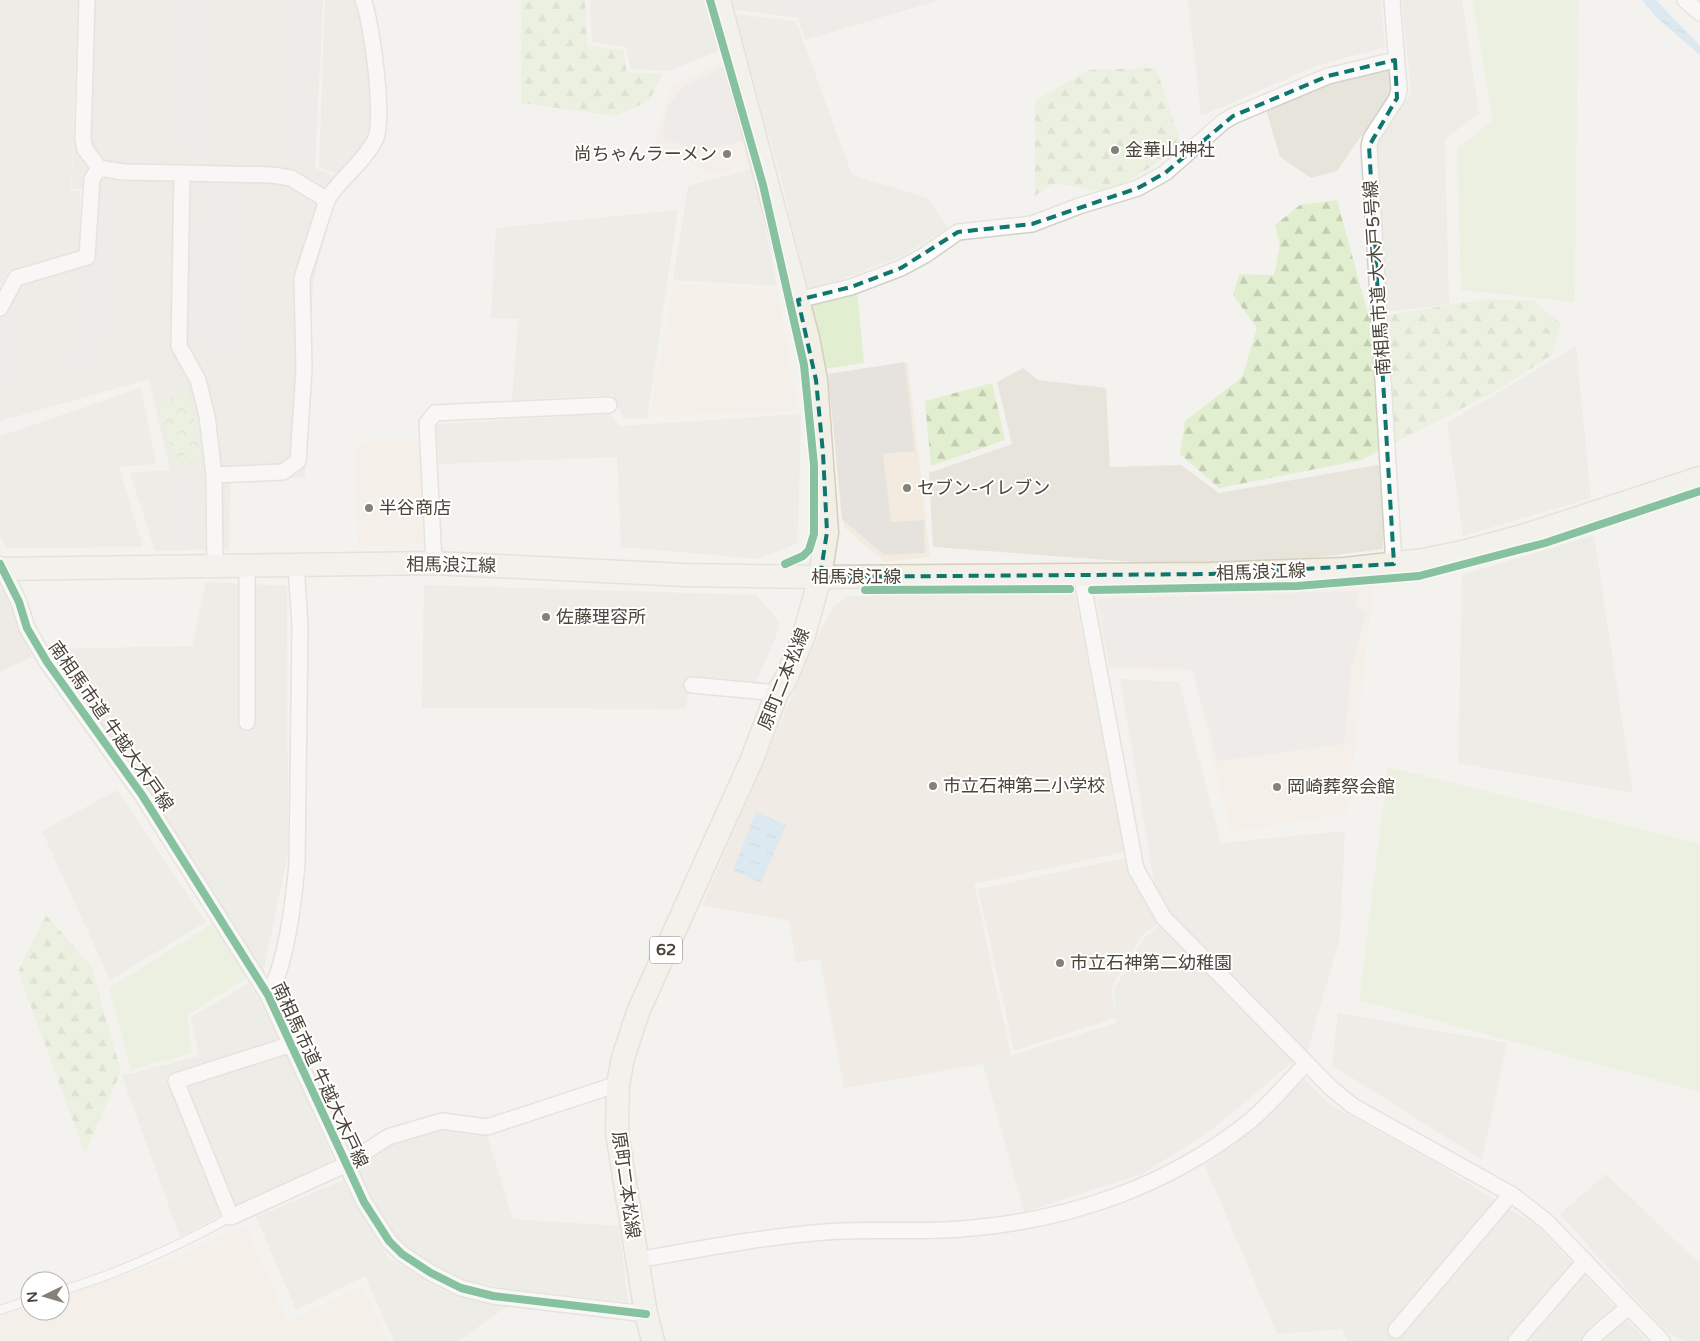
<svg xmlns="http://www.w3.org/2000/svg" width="1700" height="1341" viewBox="0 0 1700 1341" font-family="'Varela Round','Noto Sans JP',sans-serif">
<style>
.residential{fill:#e7e4dc}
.commercial{fill:#f3ebdf}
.industrial{fill:#e6e2de}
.education{fill:#eae5da}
.grass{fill:#e1eecf}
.forest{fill:url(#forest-firs)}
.park{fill:url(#park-crowns)}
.parking{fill:#e6e3df}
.water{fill:url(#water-ripples)}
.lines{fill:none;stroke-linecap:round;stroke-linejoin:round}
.service-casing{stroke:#d2d0cb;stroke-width:10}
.minor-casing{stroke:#d2d0cb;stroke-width:18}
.primary-casing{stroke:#d6cebb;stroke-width:25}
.service{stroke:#fdfdfc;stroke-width:8}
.minor{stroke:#fdfdfc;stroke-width:15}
.primary{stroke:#f2efe6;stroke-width:22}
.cycleway-casing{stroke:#fff;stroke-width:11}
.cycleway{stroke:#00873e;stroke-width:8}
.marked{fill:none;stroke:#0f766e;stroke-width:4;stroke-dasharray:10 6;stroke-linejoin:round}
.poi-dot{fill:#868178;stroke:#fff;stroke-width:2}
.labels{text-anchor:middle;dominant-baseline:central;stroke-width:4;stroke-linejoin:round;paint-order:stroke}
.shield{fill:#fff;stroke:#817c74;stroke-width:1}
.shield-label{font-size:16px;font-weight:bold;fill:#4b4439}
.poi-label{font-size:18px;fill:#4b4439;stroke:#fff;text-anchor:start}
.street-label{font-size:18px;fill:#4b4439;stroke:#fff}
</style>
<defs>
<pattern id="forest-firs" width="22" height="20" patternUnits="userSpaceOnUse" patternTransform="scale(1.25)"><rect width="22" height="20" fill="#e1eecf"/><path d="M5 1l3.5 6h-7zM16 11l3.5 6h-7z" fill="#c3cdb2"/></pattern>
<pattern id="park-crowns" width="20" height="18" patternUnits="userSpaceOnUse" patternTransform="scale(1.25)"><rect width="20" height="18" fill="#e1eecf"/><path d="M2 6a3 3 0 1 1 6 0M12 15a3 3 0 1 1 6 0" fill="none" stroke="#c3cdb2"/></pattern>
<pattern id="water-ripples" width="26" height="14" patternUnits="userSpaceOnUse" patternTransform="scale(1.25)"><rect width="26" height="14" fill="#c0ddf1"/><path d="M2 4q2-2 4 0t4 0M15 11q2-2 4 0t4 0" fill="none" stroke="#a6bfcf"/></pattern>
</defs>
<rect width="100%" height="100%" fill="#f4f2ee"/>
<!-- residential -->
<g class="residential">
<polygon points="0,0 78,0 71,190 80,191 81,249 78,253 9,271 0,287"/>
<polygon points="94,0 323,0 315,168 352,183 334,203 313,282 305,477 231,482 229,549 155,551 130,473 170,470 149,379 0,421 0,293 82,253 84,190 72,189 73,138 75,132 79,18"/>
<polygon points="325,0 372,0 387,90 383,137 356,180 319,167"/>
<polygon points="590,0 704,0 719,51 668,71 631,69 626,47 592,42"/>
<polygon points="729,0 940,0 805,40 798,18 731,9"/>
<polygon points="1188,0 1381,0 1385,47 1316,66 1201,116"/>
<polygon points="1402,0 1462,0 1479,113 1445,139 1449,304 1387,312 1374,148 1411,94"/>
<polygon points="734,14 796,21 852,175 928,198 948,228 902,256 808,293 782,183"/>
<polygon points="1391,66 1393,90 1337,171 1311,178 1280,157 1266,110 1332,82"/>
<polygon points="753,168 777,286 673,280 688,186"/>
<polygon points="678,210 647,419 623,418 613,395 512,400 518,319 491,318 496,228"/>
<polygon points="1576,346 1591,498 1463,536 1447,423"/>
<polygon points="1023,368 1038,380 1106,388 1110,467 1181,465 1219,493 1383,464 1383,549 1296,560 1176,565 933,547 929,473 1012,444 997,382"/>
<polygon points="141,388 156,464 119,467 143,547 7,548 0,537 0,436"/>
<polygon points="610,414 620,426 801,414 798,543 758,559 621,547 617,457 439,464 436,424"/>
<polygon points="1594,535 1633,793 1458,763 1462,575"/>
<polygon points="206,582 287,586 288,854 263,974 51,649 192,646"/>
<polygon points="424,585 756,595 779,621 777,634 754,687 691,682 685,709 422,708"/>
<polygon points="1120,679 1179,682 1221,843 1345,831 1340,938 1308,1049 1209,1132 1142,1174 1024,1212 983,1064 1116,1023 1114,990 1143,939 1161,924"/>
<polygon points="117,790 206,922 110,980 42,831"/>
<polygon points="249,983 274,1024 333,1160 237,1207 180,1237 122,1076 199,1056 191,1017"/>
<polygon points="1338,1013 1507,1043 1482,1160 1332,1065"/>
<polygon points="1305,1079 1329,1104 1429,1159 1538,1227 1647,1341 1347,1341 1342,1329 1277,1334 1205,1166"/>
<polygon points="442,1124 487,1135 513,1219 619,1226 628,1302 504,1288 463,1280 429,1264 402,1244 376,1210 353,1164 390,1140"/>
<polygon points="1606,1174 1700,1264 1700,1341 1684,1341 1663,1329 1560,1214"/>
<polygon points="343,1180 388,1258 447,1292 508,1306 458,1341 394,1341 365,1276 296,1310 256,1217"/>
</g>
<!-- commercial -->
<g class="commercial">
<polygon points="721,62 753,164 712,174 654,144 672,85"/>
<polygon points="674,284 778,290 797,410 649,416"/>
<polygon points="908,363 930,557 885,562 844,527 839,448 828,374"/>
<polygon points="422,438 428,544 358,547 356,455 361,442"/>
<polygon points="1374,586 1347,814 1231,832 1192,672 1105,671 1090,596"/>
<polygon points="245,1225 288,1322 363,1286 388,1341 0,1341 0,1316 30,1306 30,1311 60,1311 60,1296 179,1256"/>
</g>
<!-- industrial -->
<polygon class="industrial" points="0,589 6,589 32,657 0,672"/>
<!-- education -->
<g class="education">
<polygon points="1074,591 1125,852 974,884 1011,1056 983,1064 844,1088 820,959 796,963 789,921 702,905 821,629 834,606 849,596"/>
<polygon points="1125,858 1136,887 1158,923 1141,937 1111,989 1116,1018 1014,1051 978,889"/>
</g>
<!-- grass -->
<g class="grass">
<polygon points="1472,0 1578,0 1575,302 1461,290 1457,148 1493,120"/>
<polygon points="857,290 864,363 824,369 811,306"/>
<polygon points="1388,767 1700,844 1700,1092 1359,1000"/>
<polygon points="215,922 249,976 187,1016 192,1053 131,1070 109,988"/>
</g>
<!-- forest -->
<g class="forest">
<polygon points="521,0 585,0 587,46 623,50 627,73 663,73 649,101 616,116 521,103"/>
<polygon points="1156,68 1182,147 1109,193 1069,185 1052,184 1035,196 1035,100 1090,70"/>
<polygon points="1337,200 1369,318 1486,299 1533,301 1561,323 1552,355 1496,391 1361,460 1219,488 1180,454 1185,421 1242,377 1257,328 1233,295 1239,274 1274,275 1280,244 1275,225 1300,205"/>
<polygon points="992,383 1005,440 931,466 925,401"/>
<polygon points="46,915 91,966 121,1071 85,1153 18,972"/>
</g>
<!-- park -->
<polygon class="park" points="187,390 191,402 200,458 175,467 159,403"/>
<!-- parking -->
<g class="parking">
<polygon points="173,0 213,0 210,157 168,156"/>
<polygon points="279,0 320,0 313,168 276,155"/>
<polygon points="735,0 938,0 808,34 801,14 736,6"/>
<polygon points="724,66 747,139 700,152 662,138 667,107 683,87"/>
<polygon points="206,182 240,182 237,364 208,364 195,344 193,309 195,194"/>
<polygon points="116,192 106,381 65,380 70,271 98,261 100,194"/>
<polygon points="809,210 814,233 793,236 790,213"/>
<polygon points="17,293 12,389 0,394 0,299"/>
<polygon points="905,362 915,451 883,454 891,522 924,520 925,553 884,555 842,519 828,374"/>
<polygon points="199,463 198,540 189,545 174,545 170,473"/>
<polygon points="1359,591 1355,607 1366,612 1351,668 1344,744 1218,761 1192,669 1109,666 1098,599"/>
</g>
<!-- water -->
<g class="water">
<polygon points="1642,0 1656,0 1700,46 1700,55 1657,18"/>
<polygon points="756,812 786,825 761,883 733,870"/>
</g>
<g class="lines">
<!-- service casing -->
<g class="service-casing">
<g id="service">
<path d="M60,1291C121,1273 176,1247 231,1217"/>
<polyline points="0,1310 30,1300"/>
</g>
</g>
<!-- minor casing -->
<g class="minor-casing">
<g id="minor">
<polyline points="87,0 83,139 85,149 99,168 123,172 182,173 179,346 198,380 207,416 214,475 215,566"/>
<polyline points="1392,0 1399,90 1397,98 1371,138 1369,146 1394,564"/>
<polyline points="1685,0 1700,13"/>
<polyline points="182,173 272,175 291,178 327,200 302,278 304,369 298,461 283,472 214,475"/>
<path d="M327,200C340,178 363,164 375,140C385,121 372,21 363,0"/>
<polyline points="798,300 851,287 901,268 925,255 958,232 1032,224 1079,206 1138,188 1165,173 1223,122 1233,116 1328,76 1395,60"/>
<polyline points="0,308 16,278 87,257 92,179 99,168"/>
<polyline points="434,563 427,423 435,413 609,405"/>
<polyline points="0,564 19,602 27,628 47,662 142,795 268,995 364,1202 389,1241 402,1254 431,1273 461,1288 493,1296 646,1314"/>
<polyline points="1082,574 1084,590 1136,869 1164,918 1332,1089 1353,1106 1511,1194 1546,1221 1662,1341"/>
<polyline points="692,685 777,693"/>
<polyline points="247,722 247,566"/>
<path d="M268,995C286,967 294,898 297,864L300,626L296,565"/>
<polyline points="292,1044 176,1081 231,1217 345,1165 388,1137 442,1121 487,1127 618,1084"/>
<path d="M638,1260C705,1248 772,1235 840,1231C884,1229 929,1233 972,1228C1073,1219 1170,1185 1250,1121C1270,1104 1287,1083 1306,1064"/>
<polyline points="1396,1330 1511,1194"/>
<polyline points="1516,1341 1585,1261"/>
<path d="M1590,1341C1601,1328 1616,1319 1628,1307"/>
</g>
</g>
<!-- primary casing -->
<g class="primary-casing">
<g id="primary">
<polyline points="0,569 434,563 685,575 820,577 1211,574 1345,569 1424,560 1462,552 1529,534 1700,478"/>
<polyline points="653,1341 646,1314 617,1133 618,1084 623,1058 638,1012 752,759 777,693 785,681 804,635 820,577 827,532 816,380 808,338 719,0"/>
</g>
</g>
<!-- service -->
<use href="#service" class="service"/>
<!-- minor -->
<use href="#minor" class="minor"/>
<!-- primary -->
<use href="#primary" class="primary"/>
<!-- cycleway casing -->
<g class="cycleway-casing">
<g id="cycleway">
<polyline points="710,0 763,185 804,365 814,465 814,534 809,550 803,556 785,564"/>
<polyline points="0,564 19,602 27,628 47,662 142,795 268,995 364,1202 389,1241 402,1254 431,1273 461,1288 493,1296 646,1314"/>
<polyline points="865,590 1070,589"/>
<polyline points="1092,590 1297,586 1419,576 1545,543 1700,491"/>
</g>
</g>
<!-- cycleway -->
<use href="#cycleway" class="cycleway"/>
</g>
<!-- marked area -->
<path d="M0 0H1700V1341H0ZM1395,60L1397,98L1369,146L1394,564L1211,574L820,577L827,532L823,453L816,380L798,300L851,287L901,268L958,232L1032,224L1138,188L1165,173L1233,116L1328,76Z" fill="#f4f2ee" fill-opacity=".55" fill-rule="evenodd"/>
<path class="marked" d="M1395,60L1397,98L1369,146L1394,564L1211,574L820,577L827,532L823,453L816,380L798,300L851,287L901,268L958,232L1032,224L1138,188L1165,173L1233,116L1328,76Z"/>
<!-- markers -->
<g class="poi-dot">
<circle cx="1115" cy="150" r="5"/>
<circle cx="727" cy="154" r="5"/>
<circle cx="907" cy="488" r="5"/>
<circle cx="369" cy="508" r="5"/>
<circle cx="546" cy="617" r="5"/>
<circle cx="933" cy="786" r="5"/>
<circle cx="1277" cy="787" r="5"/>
<circle cx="1060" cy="963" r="5"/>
</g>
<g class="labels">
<!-- shield labels -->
<rect class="shield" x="650" y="936.5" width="32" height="27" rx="4"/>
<g class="shield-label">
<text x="666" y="950">62</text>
</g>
<!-- poi labels -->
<g class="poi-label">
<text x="1125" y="150">金華山神社</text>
<text x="717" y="154" text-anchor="end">尚ちゃんラーメン</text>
<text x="917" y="488">セブン-イレブン</text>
<text x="379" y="508">半谷商店</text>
<text x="556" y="617">佐藤理容所</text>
<text x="943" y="786">市立石神第二小学校</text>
<text x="1287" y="787">岡崎葬祭会館</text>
<text x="1070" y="963">市立石神第二幼稚園</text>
</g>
<!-- street labels -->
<g class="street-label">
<text transform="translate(1377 278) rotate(-94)">南相馬市道 大木戸5号線</text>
<text transform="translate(451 565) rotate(1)">相馬浪江線</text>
<text transform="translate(1261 572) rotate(-2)">相馬浪江線</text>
<text x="856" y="577">相馬浪江線</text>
<text transform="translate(784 679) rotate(-68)">原町二本松線</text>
<text transform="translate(111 726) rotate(55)">南相馬市道 牛越大木戸線</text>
<text transform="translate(320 1075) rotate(65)">南相馬市道 牛越大木戸線</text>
<text transform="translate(626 1185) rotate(82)">原町二本松線</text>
</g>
</g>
<!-- north arrow -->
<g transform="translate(45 1296) rotate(265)"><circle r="24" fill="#ffffff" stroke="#b7b4b0"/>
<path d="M0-4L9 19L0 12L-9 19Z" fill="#868178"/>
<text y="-8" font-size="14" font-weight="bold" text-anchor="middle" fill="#4b4439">N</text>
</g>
</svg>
